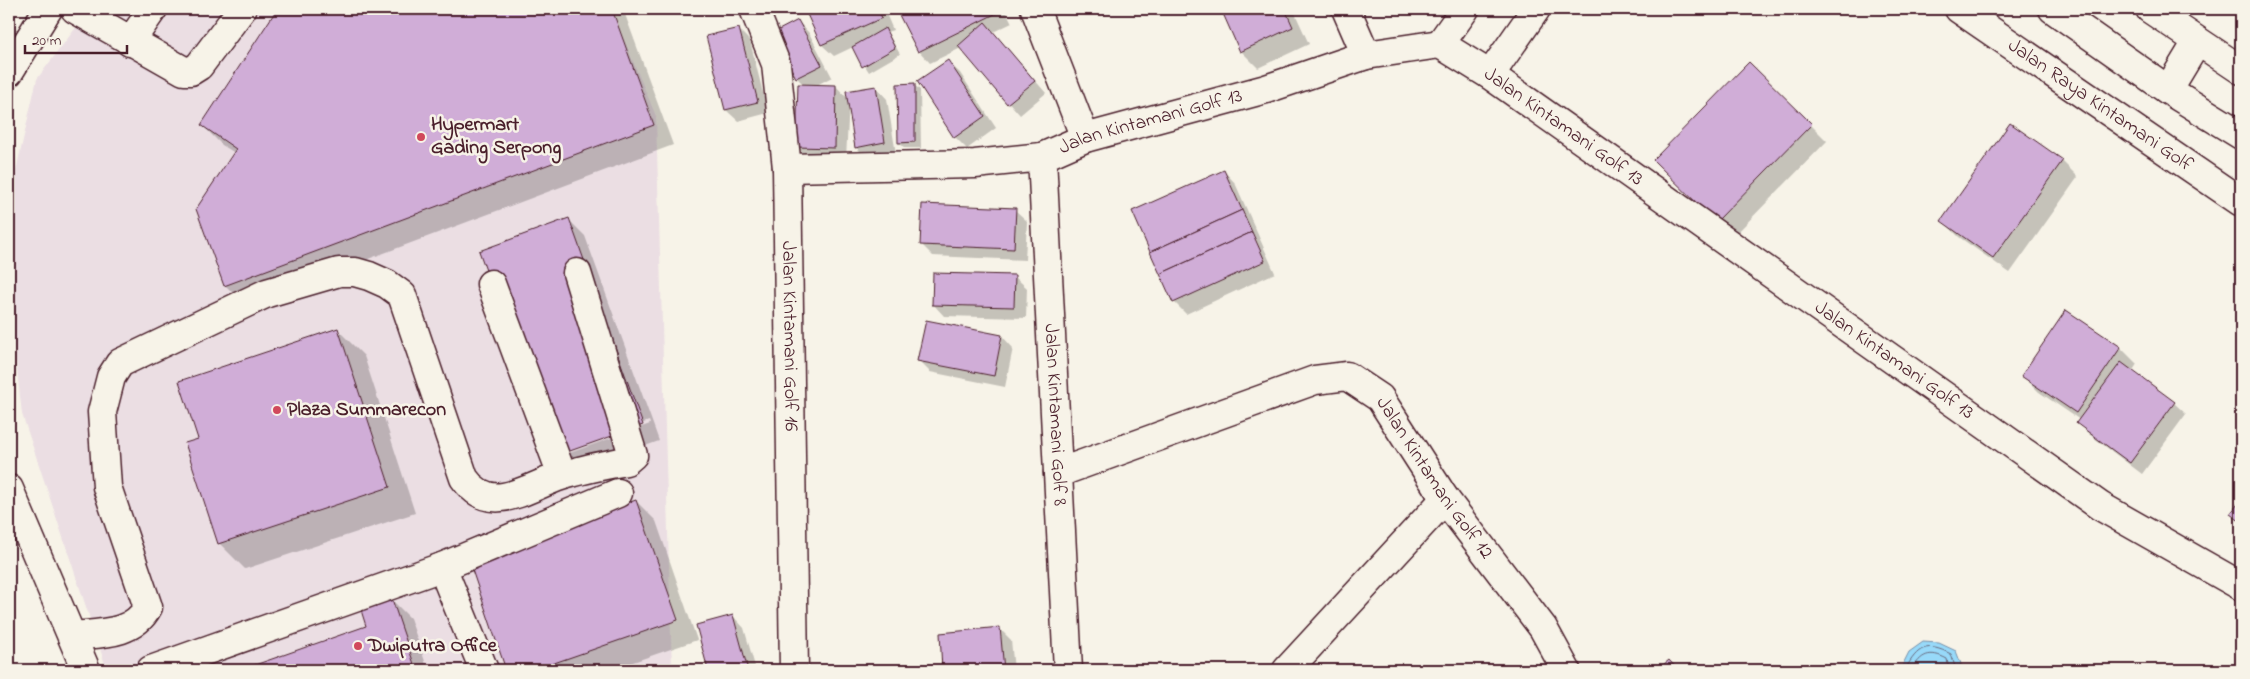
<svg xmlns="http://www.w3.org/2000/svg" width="2250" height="679" viewBox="0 0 2250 679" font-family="'Indie Flower',sans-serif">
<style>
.built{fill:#ebdee3}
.water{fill:#97d9f9;stroke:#788fa7}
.shadow{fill:#0003;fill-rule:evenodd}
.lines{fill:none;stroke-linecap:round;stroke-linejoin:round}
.shore{stroke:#69697d;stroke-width:1}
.building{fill:#d0add7;stroke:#4a1f2b}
.minor-casing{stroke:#4a1f2b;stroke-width:31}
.major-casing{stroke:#4a1f2b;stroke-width:31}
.minor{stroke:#f7f3e8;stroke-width:28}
.major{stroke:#f7f3e8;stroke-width:28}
.poi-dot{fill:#d1495b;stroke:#f7f3e8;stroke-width:2}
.labels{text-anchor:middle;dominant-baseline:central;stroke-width:5;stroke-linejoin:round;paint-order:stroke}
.street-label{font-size:20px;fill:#4a1f2b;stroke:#f7f3e8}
.poi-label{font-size:20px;font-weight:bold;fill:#4a1f2b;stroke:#f7f3e8;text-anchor:start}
</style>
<rect width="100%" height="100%" fill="#f7f3e8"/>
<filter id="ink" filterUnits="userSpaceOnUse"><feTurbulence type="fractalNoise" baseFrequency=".02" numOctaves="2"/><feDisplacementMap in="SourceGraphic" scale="10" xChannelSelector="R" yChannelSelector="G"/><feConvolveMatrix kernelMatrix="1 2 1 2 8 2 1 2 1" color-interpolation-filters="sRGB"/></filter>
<g filter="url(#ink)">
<!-- built -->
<polygon class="built" points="90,9 611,9 656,116 672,670 107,670 22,414 9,299 9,201 37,79"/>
<!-- water -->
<polygon class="water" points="1923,642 1939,643 1956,651 1961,664 1960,670 1900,670 1909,652"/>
<!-- shadow -->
<g class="shadow">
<polygon points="279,9 623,9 673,145 245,305 225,285 235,153 222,145 202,125"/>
<polygon points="816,9 884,9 893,30 887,32 900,54 869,72 853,47 834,56 822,45 807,13"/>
<polygon points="904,9 1005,9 1012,23 993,32 1046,93 1020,115 961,48 930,63 919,51 899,11"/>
<polygon points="1222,9 1293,9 1309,44 1258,68 1241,51"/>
<polygon points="798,21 809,33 832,77 815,86 836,86 848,99 876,87 887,99 896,154 868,159 856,147 849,101 846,159 809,159 797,147 805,86 797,78 774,33"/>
<polygon points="738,29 750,41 768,113 738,121 726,110"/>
<polygon points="948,62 960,73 996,128 967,149 955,137"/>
<polygon points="1749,63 1827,141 1733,237 1654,160"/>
<polygon points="914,85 920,90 921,148 905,148 899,143"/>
<polygon points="2062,161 2078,177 2010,273 1959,237 1943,221"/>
<polygon points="1224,171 1235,183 1275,273 1186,314 1174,302"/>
<polygon points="1015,210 1027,221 1025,260 933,256 921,244"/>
<path d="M569,220L585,236L659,441L570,473L554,457ZM649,421L650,424L561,456V453Z"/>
<polygon points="1015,277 1027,288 1026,318 944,316 933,304"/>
<polygon points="2067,311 2121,348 2137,364 2132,372 2174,403 2186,414 2142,474 2089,434 2078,423 2080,420 2039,392 2023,376"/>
<polygon points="338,330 364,356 415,513 245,569 219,543 199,440"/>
<polygon points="1002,336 1013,348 1005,387 930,372 919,361"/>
<polygon points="636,501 656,521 697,640 610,670 507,670 469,559"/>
<polygon points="390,598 410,618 428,670 255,670 254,667 368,627"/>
<polygon points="733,616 744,628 756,670 710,670 698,626"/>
<polygon points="1000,629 1011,640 1014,670 944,670 941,634"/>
</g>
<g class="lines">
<!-- shore -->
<g class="shore">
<path d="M1905,670C1918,646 1927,642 1951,654L1956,670"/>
<path d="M1912,670C1921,654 1930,650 1947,659L1949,670"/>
</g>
</g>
<!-- building -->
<g class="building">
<polygon points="277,9 612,9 654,125 224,286 196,209 236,149 201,125"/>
<polygon points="813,9 878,9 882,18 821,45 806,12"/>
<polygon points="902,9 1000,9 1001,11 918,52 897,11"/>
<polygon points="1221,9 1285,9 1293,27 1240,52"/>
<polygon points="798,20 822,65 796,78 773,33"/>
<polygon points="985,22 1035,81 1007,104 958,46"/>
<polygon points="739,28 758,102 725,110 706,36"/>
<polygon points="885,28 895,48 862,67 852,47"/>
<polygon points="948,60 985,116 954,138 917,81"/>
<polygon points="1749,62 1812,124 1716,222 1653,160"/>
<polygon points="915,83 915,142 898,143 897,84"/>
<polygon points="798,84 836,85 835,148 796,147"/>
<polygon points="876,86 885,142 855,148 846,91"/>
<polygon points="2010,123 2063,160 1993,258 1941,221"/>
<polygon points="1224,170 1242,210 1150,252 1132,211"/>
<polygon points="922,204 1016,208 1014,249 920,245"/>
<polygon points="1242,210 1252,232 1160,274 1150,252"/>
<polygon points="569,218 643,425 553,457 479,251"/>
<polygon points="1252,232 1265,261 1173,303 1160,274"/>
<polygon points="933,273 1015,275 1014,307 932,305"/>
<polygon points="2066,310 2121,347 2076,413 2021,376"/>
<polygon points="926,320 1002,335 994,376 917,361"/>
<polygon points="338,328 390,487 218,544 185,443 198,439 179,381"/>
<polygon points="2121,362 2175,402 2130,463 2076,423"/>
<polygon points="636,500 678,620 534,670 506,670 468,558"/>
<polygon points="2241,500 2241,522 2230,514"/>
<polygon points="391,596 416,670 254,670 252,666 366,626 360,607"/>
<polygon points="733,615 748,670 708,670 696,625"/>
<polygon points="1000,627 1004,670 942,670 940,633"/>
<polygon points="1669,660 1678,670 1657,670"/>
</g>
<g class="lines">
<!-- minor casing -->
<g class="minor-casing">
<g id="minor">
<polyline points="75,9 184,71 191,71 199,66 242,9"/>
<path id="s1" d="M754,9L776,64L787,168L794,670"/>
<polyline points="1035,9 1085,138"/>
<polyline points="1346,9 1366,55"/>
<path id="s2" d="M1959,9L2241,202"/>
<polyline points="2053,9 2168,90 2241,135"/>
<polyline points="2150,9 2241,70"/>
<polyline points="130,42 153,9"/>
<polyline points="1440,44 1465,9"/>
<polyline points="1490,75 1536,9"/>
<polyline points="2168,90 2197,42"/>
<path id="s3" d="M1042,157L1068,670"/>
<path id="s4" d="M787,168L975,164L1042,157L1085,138L1266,89L1366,55L1440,44L1490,75L2100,506L2241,586"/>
<polyline points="491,284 562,475"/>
<path id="s5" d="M1058,473L1315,380L1347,376L1380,398L1445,499L1543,628L1566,670"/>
<polyline points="442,567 484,670"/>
<path d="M72,636C101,633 133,635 148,607L107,487L102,412L111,377L120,363L267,293L339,272H355L369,276L387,284L402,295L464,478C491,517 527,487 561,476C582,469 605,465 626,461L633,455L577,273"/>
<polyline points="151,670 442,567 618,493"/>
<polyline points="1287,670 1445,499"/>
</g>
</g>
<!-- major casing -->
<g class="major-casing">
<g id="major">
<polyline points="9,72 48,9"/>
<polyline points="9,489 86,670"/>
</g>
</g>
<!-- minor -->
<use href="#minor" class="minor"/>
<!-- major -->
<use href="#major" class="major"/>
</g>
</g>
<!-- markers -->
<g class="poi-dot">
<circle cx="421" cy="137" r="5"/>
<circle cx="277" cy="410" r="5"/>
<circle cx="358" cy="646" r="5"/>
</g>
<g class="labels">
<!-- street labels -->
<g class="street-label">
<text stroke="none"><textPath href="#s2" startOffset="171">Jalan Raya Kintamani Golf</textPath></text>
<text stroke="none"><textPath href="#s4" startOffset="370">Jalan Kintamani Golf 13</textPath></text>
<text stroke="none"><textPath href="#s4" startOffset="819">Jalan Kintamani Golf 13</textPath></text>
<text stroke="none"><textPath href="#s1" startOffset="332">Jalan Kintamani Golf 16</textPath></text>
<text stroke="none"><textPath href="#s4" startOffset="1224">Jalan Kintamani Golf 13</textPath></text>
<text stroke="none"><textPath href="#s3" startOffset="258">Jalan Kintamani Golf 8</textPath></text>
<text stroke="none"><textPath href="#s5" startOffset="442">Jalan Kintamani Golf 12</textPath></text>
</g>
<!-- poi labels -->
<g class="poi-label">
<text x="431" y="125">Hypermart<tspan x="431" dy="23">Gading Serpong</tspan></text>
<text x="287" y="410">Plaza Summarecon</text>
<text x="368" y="646">Dwiputra Office</text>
</g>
</g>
<!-- margin -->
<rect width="2250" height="679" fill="none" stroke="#f7f3e8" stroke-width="30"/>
<rect x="15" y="15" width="2220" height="649" fill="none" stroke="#4a1f2b" stroke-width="2" filter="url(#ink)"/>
<!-- scale -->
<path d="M25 45v8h102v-8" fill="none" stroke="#4a1f2b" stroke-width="2.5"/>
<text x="32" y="45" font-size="15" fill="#4a1f2b" stroke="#f7f3e8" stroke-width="4" paint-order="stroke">20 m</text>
</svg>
